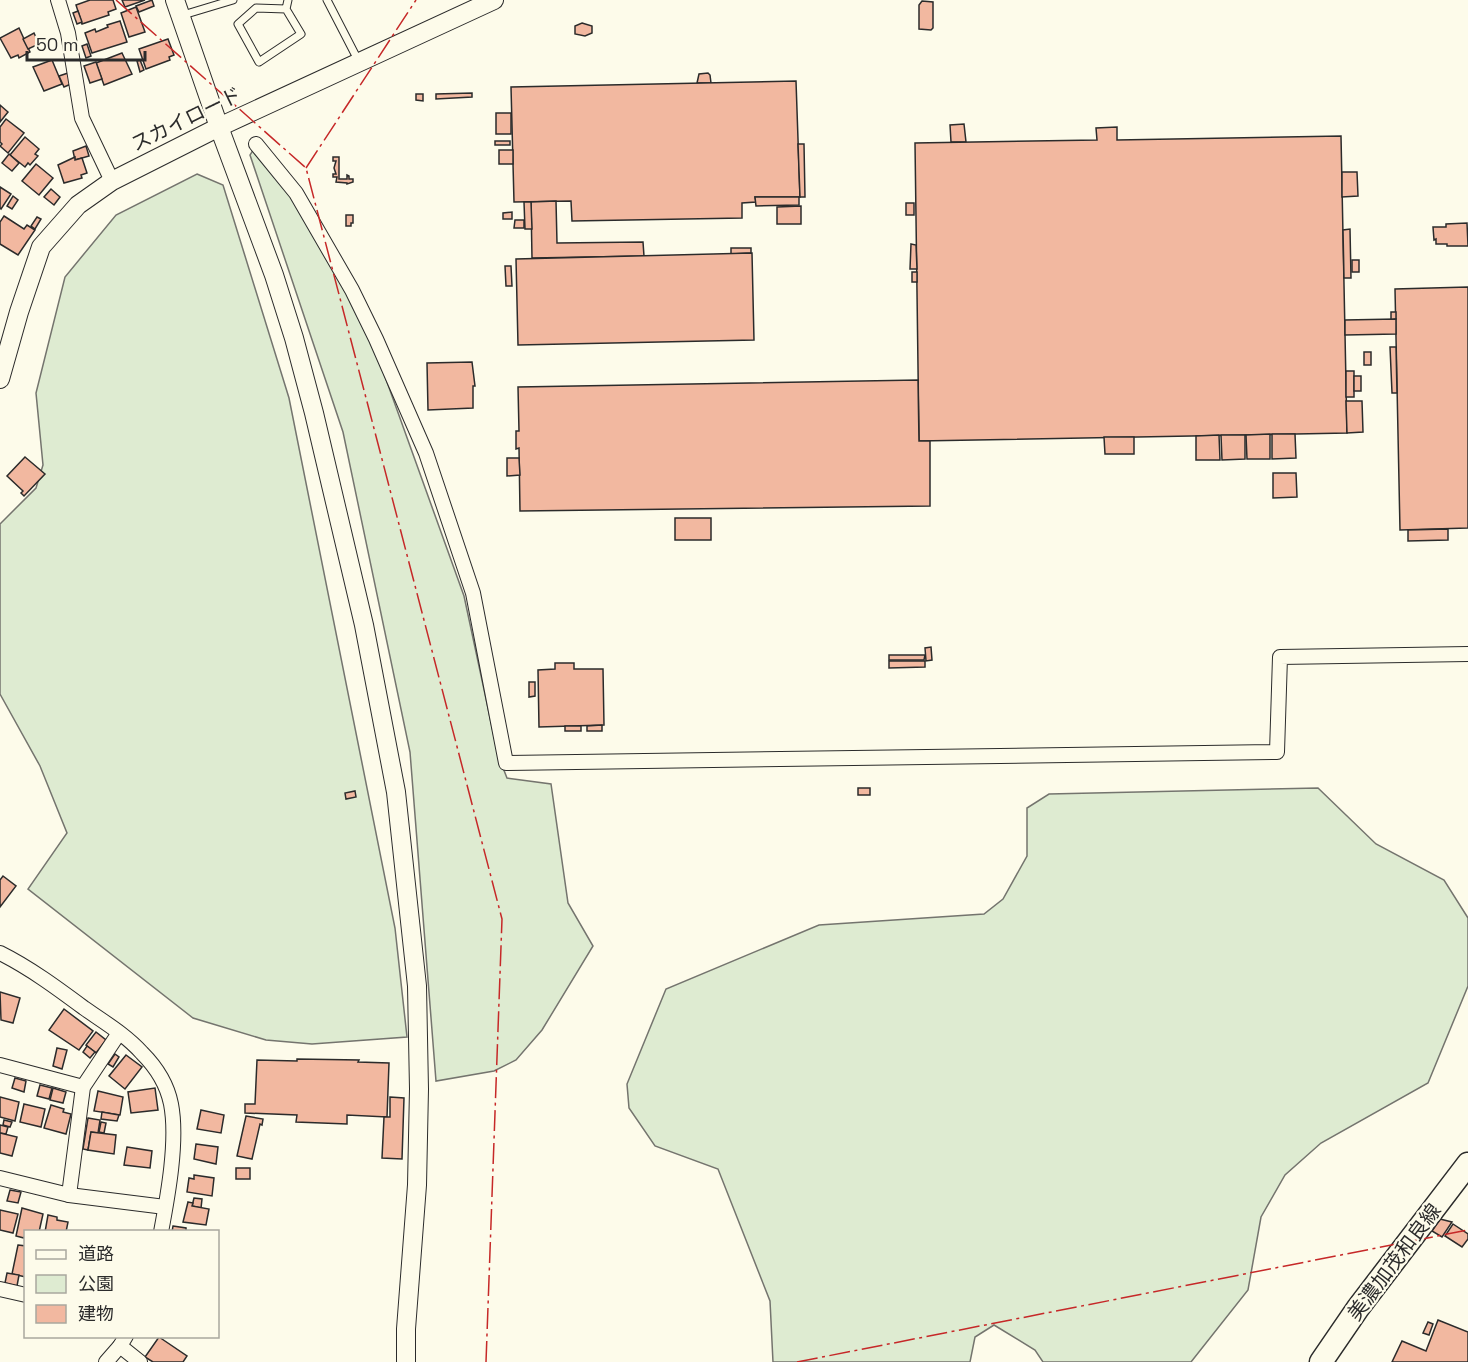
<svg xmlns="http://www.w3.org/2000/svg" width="1468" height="1362" viewBox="0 0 1468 1362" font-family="'Space Grotesk','Noto Sans JP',sans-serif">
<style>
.green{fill:#deebd1;stroke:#74746e;stroke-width:1.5}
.building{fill:#f2b8a0;stroke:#2b2b2b;stroke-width:1.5}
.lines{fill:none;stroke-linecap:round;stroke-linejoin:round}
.service-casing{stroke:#2b2b2b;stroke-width:9}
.minor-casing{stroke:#2b2b2b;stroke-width:16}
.tertiary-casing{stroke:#2b2b2b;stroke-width:20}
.primary-casing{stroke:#2b2b2b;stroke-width:25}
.service{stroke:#fdfbea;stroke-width:7}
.minor{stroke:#fdfbea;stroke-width:14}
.tertiary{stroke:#fdfbea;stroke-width:18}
.primary{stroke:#fdfbea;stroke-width:22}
.power{stroke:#c62828;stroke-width:1.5;stroke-dasharray:21 4.5 3 4.5;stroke-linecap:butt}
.labels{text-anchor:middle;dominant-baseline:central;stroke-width:4.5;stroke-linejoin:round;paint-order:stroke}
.street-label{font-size:20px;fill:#2b2b2b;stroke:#fdfbea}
</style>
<rect width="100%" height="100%" fill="#fdfbea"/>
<!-- green -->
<g class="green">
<polygon points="260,139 319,238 378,357 464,596 498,755 507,778 551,784 568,903 593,946 542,1030 516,1060 494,1071 436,1081 410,752 343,432 250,155"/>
<polygon points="197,174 223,185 289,398 395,928 407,1037 312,1044 266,1040 193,1018 28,889 67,833 40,766 0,694 0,524 36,488 43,465 36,393 65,277 116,215"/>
<polygon points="1318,788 1376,844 1444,880 1468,918 1468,986 1428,1083 1321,1143 1285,1175 1261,1217 1248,1290 1191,1362 1043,1362 1035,1350 994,1325 975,1337 970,1362 773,1362 770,1301 718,1169 655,1146 629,1108 627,1084 666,989 819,925 984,914 1003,899 1027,856 1027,808 1049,794"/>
</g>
<!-- building -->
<g class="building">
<polygon points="90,0 113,0 116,9 108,12 109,15 82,24 76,5"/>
<polygon points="122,0 145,0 125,7"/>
<polygon points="152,0 154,6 139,12 136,6"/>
<polygon points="922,1 933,2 933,28 931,30 919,29 919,5"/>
<polygon points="136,7 145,32 129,37 121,13"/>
<polygon points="78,11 82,22 77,24 73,13"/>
<polygon points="120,21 127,42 92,53 85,33 95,29 96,32 108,27 107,25"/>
<polygon points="582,23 592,26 592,33 585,36 575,34 575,26"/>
<polygon points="19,28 30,52 19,58 18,55 11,58 0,38"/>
<polygon points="34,33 39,44 28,49 23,39"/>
<polygon points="168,39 174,55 169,57 170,60 146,69 139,49"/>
<polygon points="87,44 91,56 86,58 82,46"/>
<polygon points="122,53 132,74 104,85 96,63"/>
<polygon points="52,60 62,84 44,91 33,67"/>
<polygon points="140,60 144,70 140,72 137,61"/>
<polygon points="96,62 102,79 90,83 84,66"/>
<polygon points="68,73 71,84 64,87 59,76"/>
<polygon points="708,73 710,75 711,83 697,83 699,74"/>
<polygon points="796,81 800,197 755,197 756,202 742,203 742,218 572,221 571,201 514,202 511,87"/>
<polygon points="472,93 472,97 436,99 436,94"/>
<polygon points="416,94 423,94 423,101 416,100"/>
<polygon points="0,105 8,112 0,122"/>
<rect x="496" y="113" width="15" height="21"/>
<polygon points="6,119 24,133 8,153 0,146 2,144 0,142 0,127"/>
<polygon points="964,124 966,142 951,142 950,125"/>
<polygon points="1117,127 1117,140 1341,136 1347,433 919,441 915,143 1097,140 1096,128"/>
<polygon points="25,137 39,149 35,154 38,156 30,165 28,163 25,167 10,155"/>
<rect x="495" y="141" width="15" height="4"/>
<polygon points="798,144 804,144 805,197 800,197"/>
<polygon points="86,146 89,156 75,160 73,151"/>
<rect x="499" y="150" width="14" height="14"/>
<polygon points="9,154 19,163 12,171 2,163"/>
<polygon points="75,157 75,160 82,158 87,173 81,175 82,178 64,183 58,165"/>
<polygon points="333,157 339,157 339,179 347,179 347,175 349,176 349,179 353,179 353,182 347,184 347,183 336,182 337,177 333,177 333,174 336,174 334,168 336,161 333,161"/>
<polygon points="36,164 53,178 39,195 22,181"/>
<polygon points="1342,172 1357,172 1358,196 1342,197"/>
<polygon points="0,187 11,194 1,209 0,208"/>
<polygon points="51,189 60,197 54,205 44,197"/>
<polygon points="13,196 18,200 12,209 7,206"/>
<polygon points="755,197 799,197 799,205 756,206"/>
<polygon points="556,201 557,243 643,242 644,256 532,258 531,202"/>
<polygon points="524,202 531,202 532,229 525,229"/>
<rect x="906" y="203" width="8" height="12"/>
<polygon points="801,206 801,224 777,224 777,207"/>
<polygon points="512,212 512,219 503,219 503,213"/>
<polygon points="346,215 353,215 353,223 351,223 351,226 346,226"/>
<polygon points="4,216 24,229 27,225 35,230 18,255 0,244 0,222"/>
<polygon points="37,217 41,219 35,229 31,226"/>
<polygon points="515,220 524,220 524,228 514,228"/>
<polygon points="1467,223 1468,246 1447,246 1447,244 1436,244 1436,239 1434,240 1433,227 1446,227 1446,224"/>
<polygon points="1350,229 1351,278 1344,278 1343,230"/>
<polygon points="911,244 916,245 917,269 910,269"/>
<polygon points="731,248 751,248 751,253 731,254"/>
<polygon points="752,253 754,340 518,345 516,259"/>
<rect x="1352" y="260" width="7" height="12"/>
<polygon points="505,266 511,266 512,286 506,286"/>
<rect x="912" y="272" width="5" height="10"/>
<polygon points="1468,287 1468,528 1400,530 1395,289"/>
<polygon points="1391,312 1396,312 1396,319 1391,320"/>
<polygon points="1396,319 1396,334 1345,335 1345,320"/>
<polygon points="1390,347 1396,347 1397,393 1392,393"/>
<rect x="1364" y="352" width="7" height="13"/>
<polygon points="472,362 475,386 473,386 473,408 428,410 427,363"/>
<rect x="1346" y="371" width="8" height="26"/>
<rect x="1354" y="376" width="7" height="15"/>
<polygon points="918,380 919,441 930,441 930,506 520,511 519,448 516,449 516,431 519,431 518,387"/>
<polygon points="1346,401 1362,401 1363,432 1347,433"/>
<polygon points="1270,434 1270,459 1247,459 1246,435"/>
<polygon points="1272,434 1295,434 1296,458 1272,459"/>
<polygon points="1219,435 1220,460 1196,460 1196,436"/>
<polygon points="1221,435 1245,435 1245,459 1222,460"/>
<polygon points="1104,437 1134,437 1134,454 1105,454"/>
<polygon points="25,457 45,474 24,496 21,493 23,491 7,476"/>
<polygon points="507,458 519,458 520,475 507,476"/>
<polygon points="1273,473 1296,473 1297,497 1273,498"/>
<rect x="675" y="518" width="36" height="22"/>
<polygon points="1448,529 1448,540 1408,541 1408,530"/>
<polygon points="931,647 932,660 926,661 925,648"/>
<polygon points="889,655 925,655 924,660 889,660"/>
<polygon points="889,661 925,661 925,667 889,668"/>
<polygon points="555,663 574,663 574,669 603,669 604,725 539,727 538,670 555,669"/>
<polygon points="529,682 535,682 535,696 529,697"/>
<polygon points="602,725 602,731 587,731 587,726"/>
<rect x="565" y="726" width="16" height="5"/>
<rect x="858" y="788" width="12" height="7"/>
<polygon points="355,791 356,797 346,799 345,793"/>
<polygon points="3,876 16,886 0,907 0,880"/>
<polygon points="0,992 20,998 13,1023 1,1020"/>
<polygon points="64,1009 93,1031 79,1050 49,1030"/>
<polygon points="96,1032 106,1040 96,1053 86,1045"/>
<polygon points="87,1046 95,1052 90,1058 83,1052"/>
<polygon points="57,1048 67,1050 62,1069 53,1066"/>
<polygon points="115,1054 119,1057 113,1067 108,1064"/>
<polygon points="126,1055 142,1067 125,1089 109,1076"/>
<polygon points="297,1059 359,1060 358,1062 389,1063 387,1117 347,1115 347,1124 296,1122 297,1115 245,1113 245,1104 255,1104 257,1060 297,1061"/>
<polygon points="15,1078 26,1081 24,1092 12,1088"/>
<polygon points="40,1085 52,1088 49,1099 37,1096"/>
<polygon points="53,1088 66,1092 63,1103 50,1100"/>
<polygon points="155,1088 158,1110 131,1113 128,1092"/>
<polygon points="98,1091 123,1097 120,1115 94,1111"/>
<polygon points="0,1097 19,1102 15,1121 0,1117"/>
<polygon points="390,1097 404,1098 402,1159 382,1158 384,1117 390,1117"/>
<polygon points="24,1104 45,1109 41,1127 20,1122"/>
<polygon points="51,1105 64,1109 63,1112 71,1114 66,1134 44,1128"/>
<polygon points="201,1110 224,1115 221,1133 197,1129"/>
<polygon points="102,1112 119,1115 117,1121 101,1119"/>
<polygon points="246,1116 263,1119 262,1125 260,1124 252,1159 237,1156"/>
<polygon points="88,1118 100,1120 98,1133 91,1132 88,1150 83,1149"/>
<polygon points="4,1120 12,1122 10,1127 3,1125"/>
<polygon points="101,1122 106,1123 104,1133 99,1132"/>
<polygon points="0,1125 8,1127 6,1134 0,1133"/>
<polygon points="91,1132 116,1135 114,1154 88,1150"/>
<polygon points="0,1133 17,1137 12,1156 0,1153"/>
<polygon points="196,1144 218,1147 216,1164 194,1159"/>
<polygon points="127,1147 152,1151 150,1168 124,1165"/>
<rect x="236" y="1168" width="14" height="11"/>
<polygon points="194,1175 214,1178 212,1196 187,1192 189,1178 194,1179"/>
<polygon points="10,1190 21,1192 18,1203 7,1201"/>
<polygon points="194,1198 202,1199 201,1208 192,1206"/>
<polygon points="188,1202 193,1203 192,1206 209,1209 206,1225 183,1222"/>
<polygon points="22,1208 43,1214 39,1232 26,1232 24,1238 16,1236"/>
<polygon points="0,1210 18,1214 13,1233 0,1230"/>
<polygon points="48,1215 57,1217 57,1220 68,1222 66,1232 45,1232"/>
<polygon points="1440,1219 1452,1222 1442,1237 1432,1231"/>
<polygon points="1453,1224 1468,1234 1468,1239 1462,1247 1445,1236"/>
<polygon points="173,1226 186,1228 186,1232 172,1232"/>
<polygon points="18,1245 26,1246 26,1277 12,1274"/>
<polygon points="7,1273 19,1275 17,1286 5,1283"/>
<polygon points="1438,1320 1468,1332 1468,1362 1392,1362 1402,1341 1426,1351"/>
<polygon points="1428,1322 1433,1324 1429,1335 1423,1333"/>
<polygon points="159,1337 187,1356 183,1362 153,1362 145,1357"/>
</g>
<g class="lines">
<!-- service casing -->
<g class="service-casing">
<g id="service">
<polyline points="327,0 358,60"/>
<polyline points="286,9 256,8 238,24 259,62 301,34 286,9 288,0"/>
<polyline points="183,15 233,0"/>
</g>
</g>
<!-- minor casing -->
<g class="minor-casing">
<g id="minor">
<polyline points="58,0 68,33 82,118 112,181"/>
<polyline points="256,144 296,193 352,290 376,339 426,453 473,593 506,763 1277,752 1280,657 1468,654"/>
<path d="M0,953C30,968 57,988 84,1008C104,1022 126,1035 142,1053C156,1067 167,1084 171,1104C178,1140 168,1195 161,1232"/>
<polyline points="0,1065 83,1087"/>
<polyline points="0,1178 69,1195 165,1207"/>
<polyline points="69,1195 83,1087 119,1033"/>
<polyline points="0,1289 26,1295"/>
<polyline points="120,1346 140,1362"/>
<polyline points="106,1362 120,1346 126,1336"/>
</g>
</g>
<!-- tertiary casing -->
<g class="tertiary-casing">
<g id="tertiary">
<polyline points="175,0 219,127 274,275 294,338 314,413 364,625 396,792 417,986 419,1089 417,1185 406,1329 406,1362"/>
<polyline points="0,379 19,312 41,247 78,205 112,181 219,127 494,0"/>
</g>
</g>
<!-- primary casing -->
<g class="primary-casing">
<polyline id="primary" points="1321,1362 1358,1308 1468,1164"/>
</g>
<!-- service -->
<use href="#service" class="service"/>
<!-- minor -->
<use href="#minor" class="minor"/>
<!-- tertiary -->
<use href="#tertiary" class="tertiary"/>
<!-- primary -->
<use href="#primary" class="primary"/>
<!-- power -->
<g class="power">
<polyline points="116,0 306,168 502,919 486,1362"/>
<polyline points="306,168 416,0"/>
<polyline points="797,1362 1468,1230"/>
</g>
</g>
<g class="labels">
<!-- street labels -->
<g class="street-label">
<text transform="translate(186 119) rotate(-26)">スカイロード</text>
<text transform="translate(1394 1262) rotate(-53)">美濃加茂和良線</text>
</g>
</g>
<!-- legend -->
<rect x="24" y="1230" width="195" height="108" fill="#fdfbea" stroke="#a9a89e" stroke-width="1.5"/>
<rect x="36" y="1250" width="30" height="9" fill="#fdfbea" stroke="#a9a89e" stroke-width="1.5"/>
<text x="78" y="1260" font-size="18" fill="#2b2b2b">道路</text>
<rect x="36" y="1275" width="30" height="18" fill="#deebd1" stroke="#a9a89e" stroke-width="1.5"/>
<text x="78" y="1290" font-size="18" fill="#2b2b2b">公園</text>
<rect x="36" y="1305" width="30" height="18" fill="#f2b8a0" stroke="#a9a89e" stroke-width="1.5"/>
<text x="78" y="1320" font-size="18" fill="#2b2b2b">建物</text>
<!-- scale -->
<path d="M27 51v9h118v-9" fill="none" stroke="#2b2b2b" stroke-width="3"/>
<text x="36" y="51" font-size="18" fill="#2b2b2b" stroke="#fdfbea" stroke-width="4.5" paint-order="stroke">50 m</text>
</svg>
